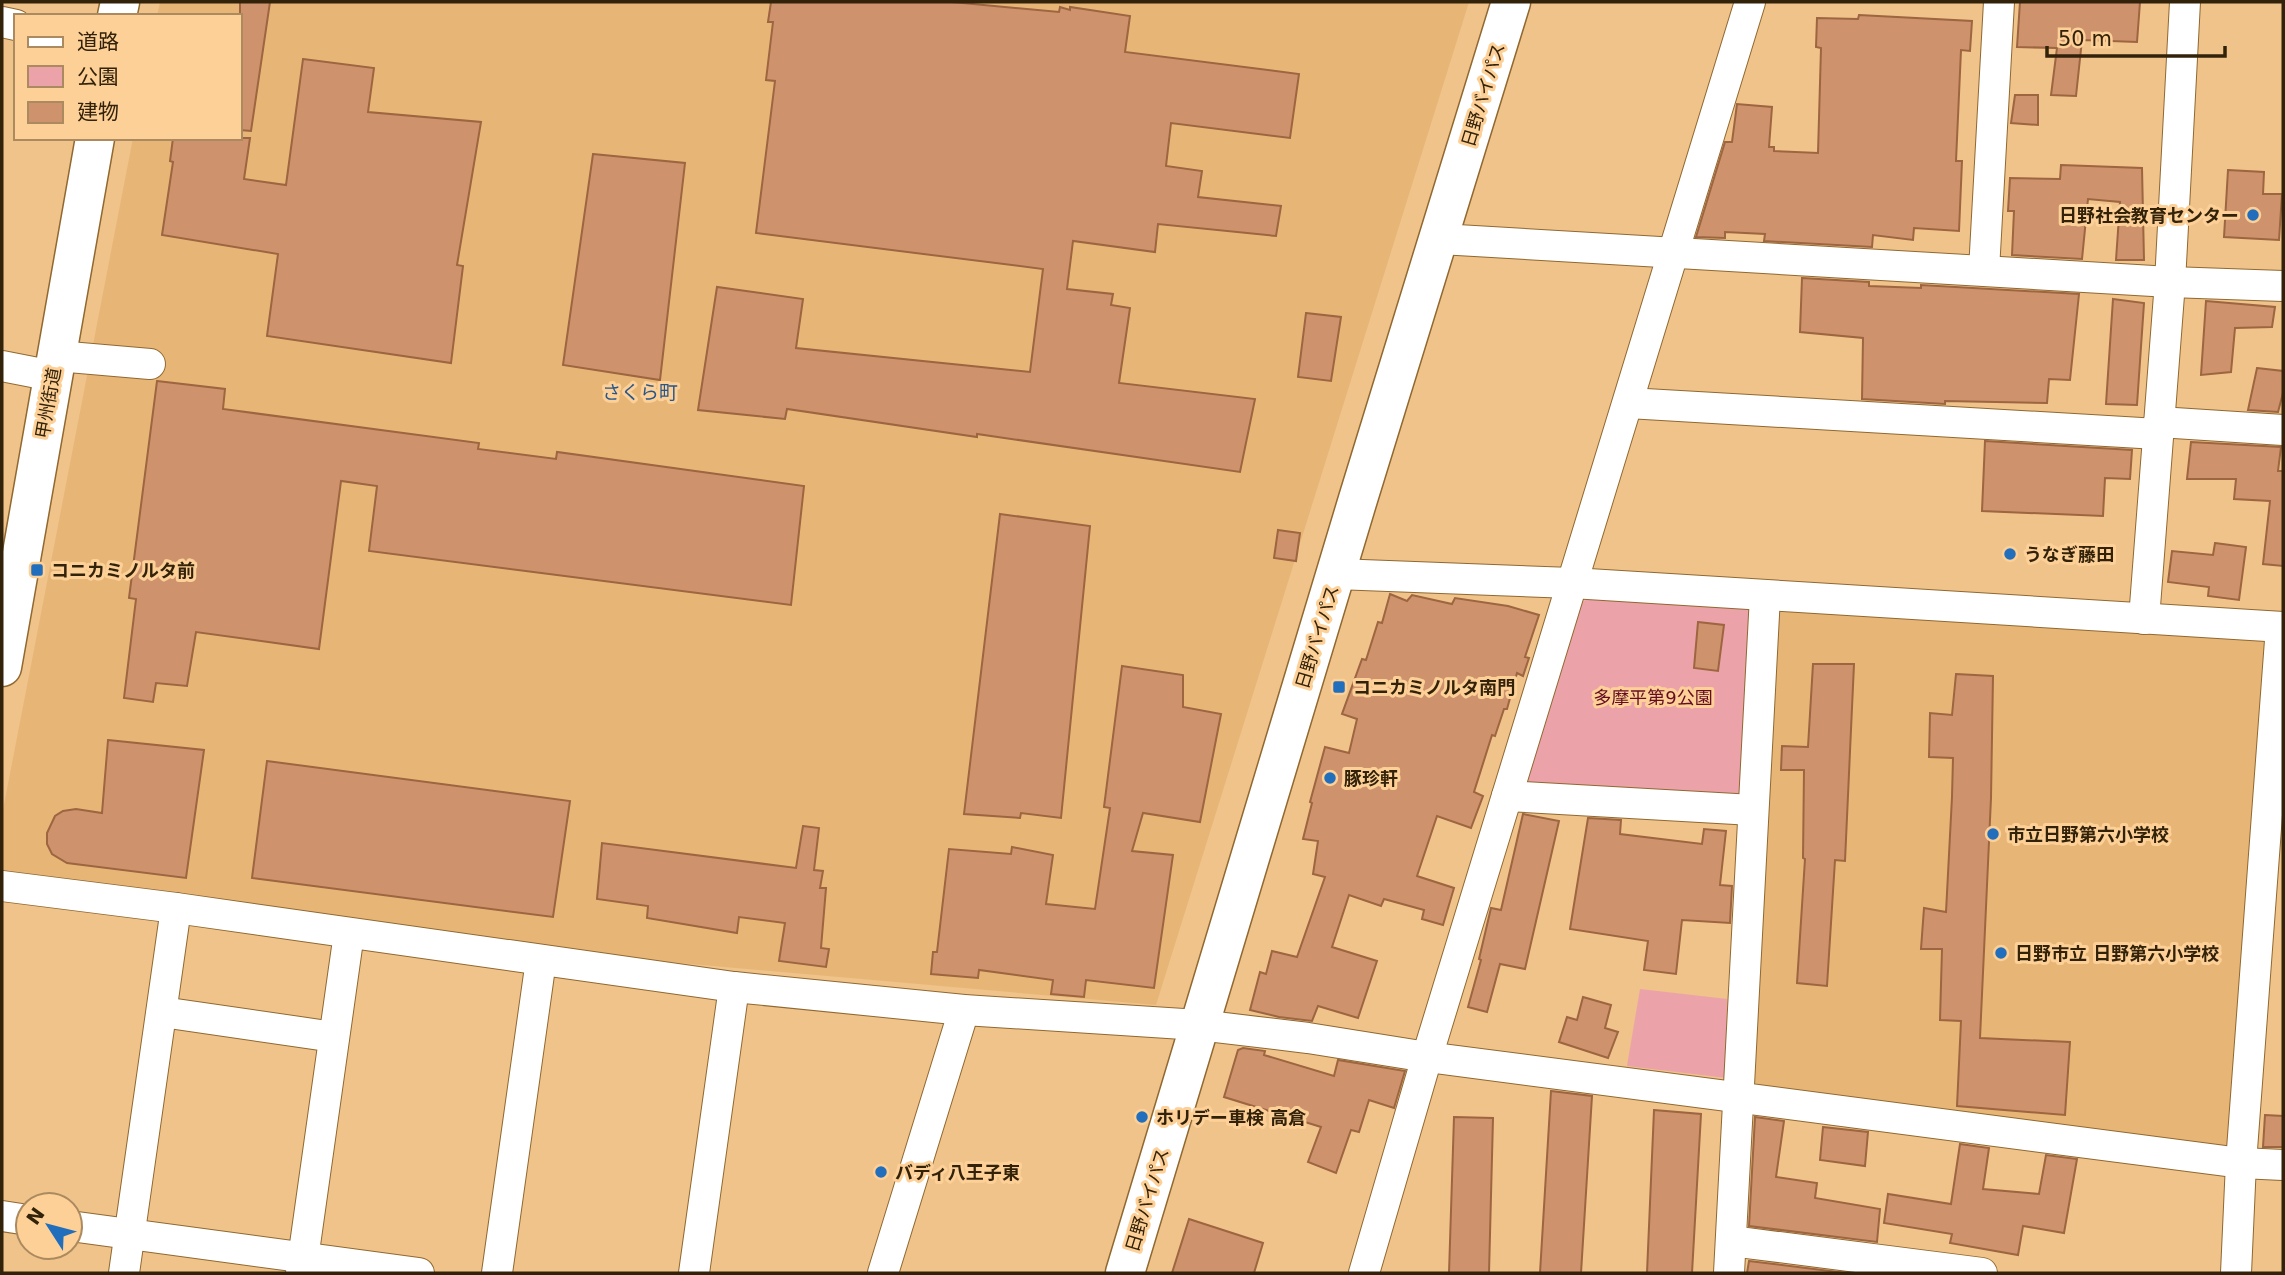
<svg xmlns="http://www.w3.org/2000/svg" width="2285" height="1275" viewBox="0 0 2285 1275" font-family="'DejaVu Sans','Noto Sans JP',sans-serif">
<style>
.built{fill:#e7b676}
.green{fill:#eca2a9}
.building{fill:#ce936d;stroke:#9d6540;stroke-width:2}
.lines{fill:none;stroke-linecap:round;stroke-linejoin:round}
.minor-casing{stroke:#906830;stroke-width:32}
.major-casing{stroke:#906830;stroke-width:41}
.highway-casing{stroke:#906830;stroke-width:41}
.minor{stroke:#fff;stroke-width:30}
.major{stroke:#fff;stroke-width:38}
.highway{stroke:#fff;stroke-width:38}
.poi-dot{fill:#216ebd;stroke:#fdd097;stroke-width:2.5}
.labels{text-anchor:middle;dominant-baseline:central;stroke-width:6;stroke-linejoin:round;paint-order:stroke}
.street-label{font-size:18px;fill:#33220a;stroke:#fdd097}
.poi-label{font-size:18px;font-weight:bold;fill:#33220a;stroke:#fdd097;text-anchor:start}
.park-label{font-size:18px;fill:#630c22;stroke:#fdd097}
.neighbourhood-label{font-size:19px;fill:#28568a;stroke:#fdd097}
</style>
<rect width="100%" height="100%" fill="#efc38a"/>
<!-- built -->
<g class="built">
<polygon points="160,2 1469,2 1156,1005 668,962 56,878 2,873 2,815 133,138 240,138 240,16 157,16"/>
<polygon points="1765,596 2281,627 2241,1163 1737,1096"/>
</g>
<!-- green -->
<g class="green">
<polygon points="1590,597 1750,607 1746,788 1733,801 1531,784 1525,777 1578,605"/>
<polygon points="1640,989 1727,999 1726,1078 1627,1066"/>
</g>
<!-- building -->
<g class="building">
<polygon points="240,2 270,2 251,131 240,130"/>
<polygon points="771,2 952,2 1059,12 1060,7 1070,10 1070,7 1130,16 1125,52 1299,74 1290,138 1171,123 1166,166 1202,171 1198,197 1281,206 1276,236 1158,224 1155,252 1073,241 1067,289 1113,294 1111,305 1130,308 1119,383 1255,399 1240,472 977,434 977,437 787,409 785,419 698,410 717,287 803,299 796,348 1030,372 1043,269 756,233 775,81 766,80 773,22 768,22"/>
<polygon points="2020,2 2140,2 2137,42 2082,40 2076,96 2051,95 2057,48 2017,47"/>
<polygon points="1859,15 1972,21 1970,51 1961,50 1956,161 1962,161 1959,231 1914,228 1913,240 1873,235 1872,247 1764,241 1765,234 1725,232 1725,238 1696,237 1725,142 1732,142 1737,104 1772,107 1769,147 1774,147 1774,151 1818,153 1821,48 1816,47 1817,18 1858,19"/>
<polygon points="303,59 374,68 368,112 481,122 457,265 463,266 451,363 267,336 278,254 162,235 173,162 170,161 173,138 250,138 244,179 286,185"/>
<polygon points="2015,95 2038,95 2038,125 2011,123"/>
<polygon points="593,154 685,163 660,380 563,365"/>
<polygon points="2061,165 2142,168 2144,260 2116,260 2120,202 2088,199 2082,259 2012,255 2014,211 2008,211 2010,178 2060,179"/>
<polygon points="2228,170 2264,172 2263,194 2282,194 2279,240 2224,237"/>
<polygon points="1802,278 1869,282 1869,286 1921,288 1921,285 2079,294 2070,380 2049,379 2047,403 1945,401 1945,404 1862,399 1863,338 1800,332"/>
<polygon points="2113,299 2144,303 2137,405 2106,404"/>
<polygon points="2206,301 2275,307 2272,327 2235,328 2231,372 2201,375"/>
<polygon points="1306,313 1341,317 1331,381 1298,377"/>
<polygon points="2257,368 2283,371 2283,393 2278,412 2248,410"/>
<polygon points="157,381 225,389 223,409 479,443 478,449 556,459 557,452 804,486 791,605 369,551 377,486 341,481 319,649 196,632 187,686 156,683 153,702 124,698 136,599 129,598"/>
<polygon points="1985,441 2132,450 2130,479 2105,478 2103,516 1982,511"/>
<polygon points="2191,442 2281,447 2278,471 2283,471 2283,566 2263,564 2270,501 2234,499 2236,479 2187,479"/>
<polygon points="1000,514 1090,526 1061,818 1021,813 1020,818 964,814"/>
<polygon points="1278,530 1300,533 1296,561 1274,558"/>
<polygon points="2215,543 2246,547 2239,600 2208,596 2209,587 2168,582 2172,551 2213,555"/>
<polygon points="1390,594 1407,601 1412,595 1452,604 1455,598 1508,606 1539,615 1525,657 1529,658 1523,676 1517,673 1507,709 1504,709 1495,736 1492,735 1474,792 1483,796 1471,828 1437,816 1417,876 1454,888 1443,925 1422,919 1424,910 1384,899 1381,906 1349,895 1332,947 1377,961 1358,1018 1318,1006 1312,1021 1279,1017 1250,1010 1260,972 1266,974 1272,951 1297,957 1325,877 1313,874 1318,841 1303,839 1312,803 1310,802 1325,747 1349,753 1357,719 1342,714 1362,659 1366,660 1378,622 1382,623"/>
<polygon points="1698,622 1724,625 1718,671 1694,668"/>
<polygon points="1813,664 1854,664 1845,861 1835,860 1827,986 1797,983 1805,859 1803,858 1804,770 1781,770 1782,746 1808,747"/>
<polygon points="1122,666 1183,675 1183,707 1221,714 1200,822 1143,813 1132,851 1173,855 1154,988 1086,980 1084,997 1051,994 1053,980 979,970 978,978 931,974 933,952 937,952 949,849 1011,854 1012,847 1053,855 1046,904 1095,909 1110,808 1104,807"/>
<polygon points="1956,674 1993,676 1991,798 1980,1038 2070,1042 2065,1115 1957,1106 1961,1021 1940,1020 1942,949 1921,949 1924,908 1946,912 1952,797 1953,758 1929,757 1930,713 1952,715"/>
<polygon points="108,740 204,750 186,878 67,863 52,854 47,844 47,833 55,816 63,811 76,809 102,813"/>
<polygon points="267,761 570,801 553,917 252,878"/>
<polygon points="1523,814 1559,821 1525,969 1500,964 1487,1012 1468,1007 1481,960 1479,959 1491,908 1501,910"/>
<polygon points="1588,818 1621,820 1620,834 1702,844 1704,829 1726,831 1720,885 1732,886 1730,923 1682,920 1676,974 1644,970 1648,941 1570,929"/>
<polygon points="803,826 819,828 814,870 823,871 820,888 826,888 821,948 829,949 826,967 779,961 785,923 739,917 737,933 647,918 648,906 597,899 602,843 796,868"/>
<polygon points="1583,997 1611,1005 1605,1028 1618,1032 1608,1058 1559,1042 1567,1017 1577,1020"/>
<polygon points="1243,1048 1265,1051 1264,1055 1334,1076 1338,1060 1405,1071 1394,1108 1369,1100 1359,1132 1351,1130 1336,1173 1308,1162 1321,1127 1224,1097 1238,1050"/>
<polygon points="1551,1091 1592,1096 1581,1273 1540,1273"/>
<polygon points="1654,1110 1701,1114 1692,1273 1647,1273"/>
<polygon points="2265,1115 2283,1116 2283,1147 2263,1147"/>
<polygon points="1454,1117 1493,1118 1489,1273 1449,1273"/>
<polygon points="1755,1117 1784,1121 1776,1177 1817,1183 1815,1198 1880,1209 1877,1242 1749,1226"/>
<polygon points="1823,1127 1868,1132 1865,1166 1820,1160"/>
<polygon points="1960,1144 1989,1148 1983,1189 2039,1194 2046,1155 2077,1159 2064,1233 2023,1226 2018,1255 1950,1243 1952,1234 1884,1223 1888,1194 1951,1204"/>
<polygon points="1189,1219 1263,1243 1254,1273 1172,1273"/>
<polygon points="1749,1261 1846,1273 1747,1273"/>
</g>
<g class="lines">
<!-- minor casing -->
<g class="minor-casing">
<g id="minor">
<polyline points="2,22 16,25"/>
<polyline points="1440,239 2170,282 2283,286"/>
<polyline points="1984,270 1999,2"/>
<polyline points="57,356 150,364"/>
<polyline points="2,366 53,376"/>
<polyline points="1628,403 2158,434"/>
<polyline points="2159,422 2283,430"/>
<polyline points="1336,574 1572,583 2283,627"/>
<polyline points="2144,619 2170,282 2185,2"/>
<polyline points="1507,796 1753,810"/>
<polyline points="2,886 176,908 734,987 964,1010 1199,1025 1308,1038 1427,1057 2241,1163 2283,1165"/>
<polyline points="162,1012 334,1037"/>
<polyline points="2,1216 28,1220"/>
<polyline points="70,1226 419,1273"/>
<polyline points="1731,1241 1982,1273"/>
<polyline points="124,1273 176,908"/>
<polyline points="301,1273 349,933"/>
<polyline points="497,1273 541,960"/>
<polyline points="694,1273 734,987"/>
<polyline points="883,1273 964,1010"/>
<polyline points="1364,1273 1427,1057 1750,2"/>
<polyline points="1729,1273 1765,596"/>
<polyline points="2236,1273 2241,1163 2281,627"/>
</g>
</g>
<!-- major casing -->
<g class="major-casing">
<g id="major">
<polyline points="117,16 120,2"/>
<polyline points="2,667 95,138"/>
</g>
</g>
<!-- highway casing -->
<g class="highway-casing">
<polyline id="highway" points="1125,1273 1358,499 1511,2"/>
</g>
<!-- minor -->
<use href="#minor" class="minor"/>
<!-- major -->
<use href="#major" class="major"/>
<!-- highway -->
<use href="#highway" class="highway"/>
</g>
<!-- markers -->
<g class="poi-dot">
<circle cx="2253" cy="215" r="7"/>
<circle cx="2010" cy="554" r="7"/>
<rect x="30" y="563" width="14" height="14" rx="3.5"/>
<rect x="1332" y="680" width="14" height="14" rx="3.5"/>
<circle cx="1330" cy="778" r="7"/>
<circle cx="1993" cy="834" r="7"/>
<circle cx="2001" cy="953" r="7"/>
<circle cx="1142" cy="1117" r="7"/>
<circle cx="881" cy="1172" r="7"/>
</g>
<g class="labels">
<!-- street labels -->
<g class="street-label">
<text transform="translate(1483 95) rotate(-73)">日野バイパス</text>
<text transform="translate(48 403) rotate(-80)">甲州街道</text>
<text transform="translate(1317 637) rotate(-73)">日野バイパス</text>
<text transform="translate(1147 1200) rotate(-73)">日野バイパス</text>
</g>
<!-- poi labels -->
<g class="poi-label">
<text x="2239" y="215" text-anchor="end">日野社会教育センター</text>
<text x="2024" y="554">うなぎ藤田</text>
<text x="51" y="570">コニカミノルタ前</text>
<text x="1353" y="687">コニカミノルタ南門</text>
<text x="1344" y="778">豚珍軒</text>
<text x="2007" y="834">市立日野第六小学校</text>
<text x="2015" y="953">日野市立 日野第六小学校</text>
<text x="1156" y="1117">ホリデー車検 高倉</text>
<text x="895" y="1172">バディ八王子東</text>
</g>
<!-- park labels -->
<g class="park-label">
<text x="1653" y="697">多摩平第9公園</text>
</g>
<!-- neighbourhood labels -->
<g class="neighbourhood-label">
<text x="640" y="392">さくら町</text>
</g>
</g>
<!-- border -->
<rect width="2285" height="1275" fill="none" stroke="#33220a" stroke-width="7"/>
<!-- legend -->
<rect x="14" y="14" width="228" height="126" fill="#fdd097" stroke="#ac8a5f" stroke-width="2"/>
<rect x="28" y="37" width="35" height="10" fill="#ffffff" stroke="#ac8a5f" stroke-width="2"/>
<text x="77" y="49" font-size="21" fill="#33220a">道路</text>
<rect x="28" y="66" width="35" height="21" fill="#eca2a9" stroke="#ac8a5f" stroke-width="2"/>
<text x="77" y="84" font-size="21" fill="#33220a">公園</text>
<rect x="28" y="102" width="35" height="21" fill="#ce936d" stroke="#ac8a5f" stroke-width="2"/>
<text x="77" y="119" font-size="21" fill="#33220a">建物</text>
<!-- north arrow -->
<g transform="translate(49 1226) rotate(306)"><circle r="33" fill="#fdd097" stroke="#ac8a5f" stroke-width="2"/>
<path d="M0-5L12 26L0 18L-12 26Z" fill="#216ebd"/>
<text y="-10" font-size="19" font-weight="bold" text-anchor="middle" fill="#33220a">N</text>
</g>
<!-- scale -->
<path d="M2047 46v10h178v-10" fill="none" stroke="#33220a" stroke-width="3.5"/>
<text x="2058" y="46" font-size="21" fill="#33220a" stroke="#fdd097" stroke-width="5" paint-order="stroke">50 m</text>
</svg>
